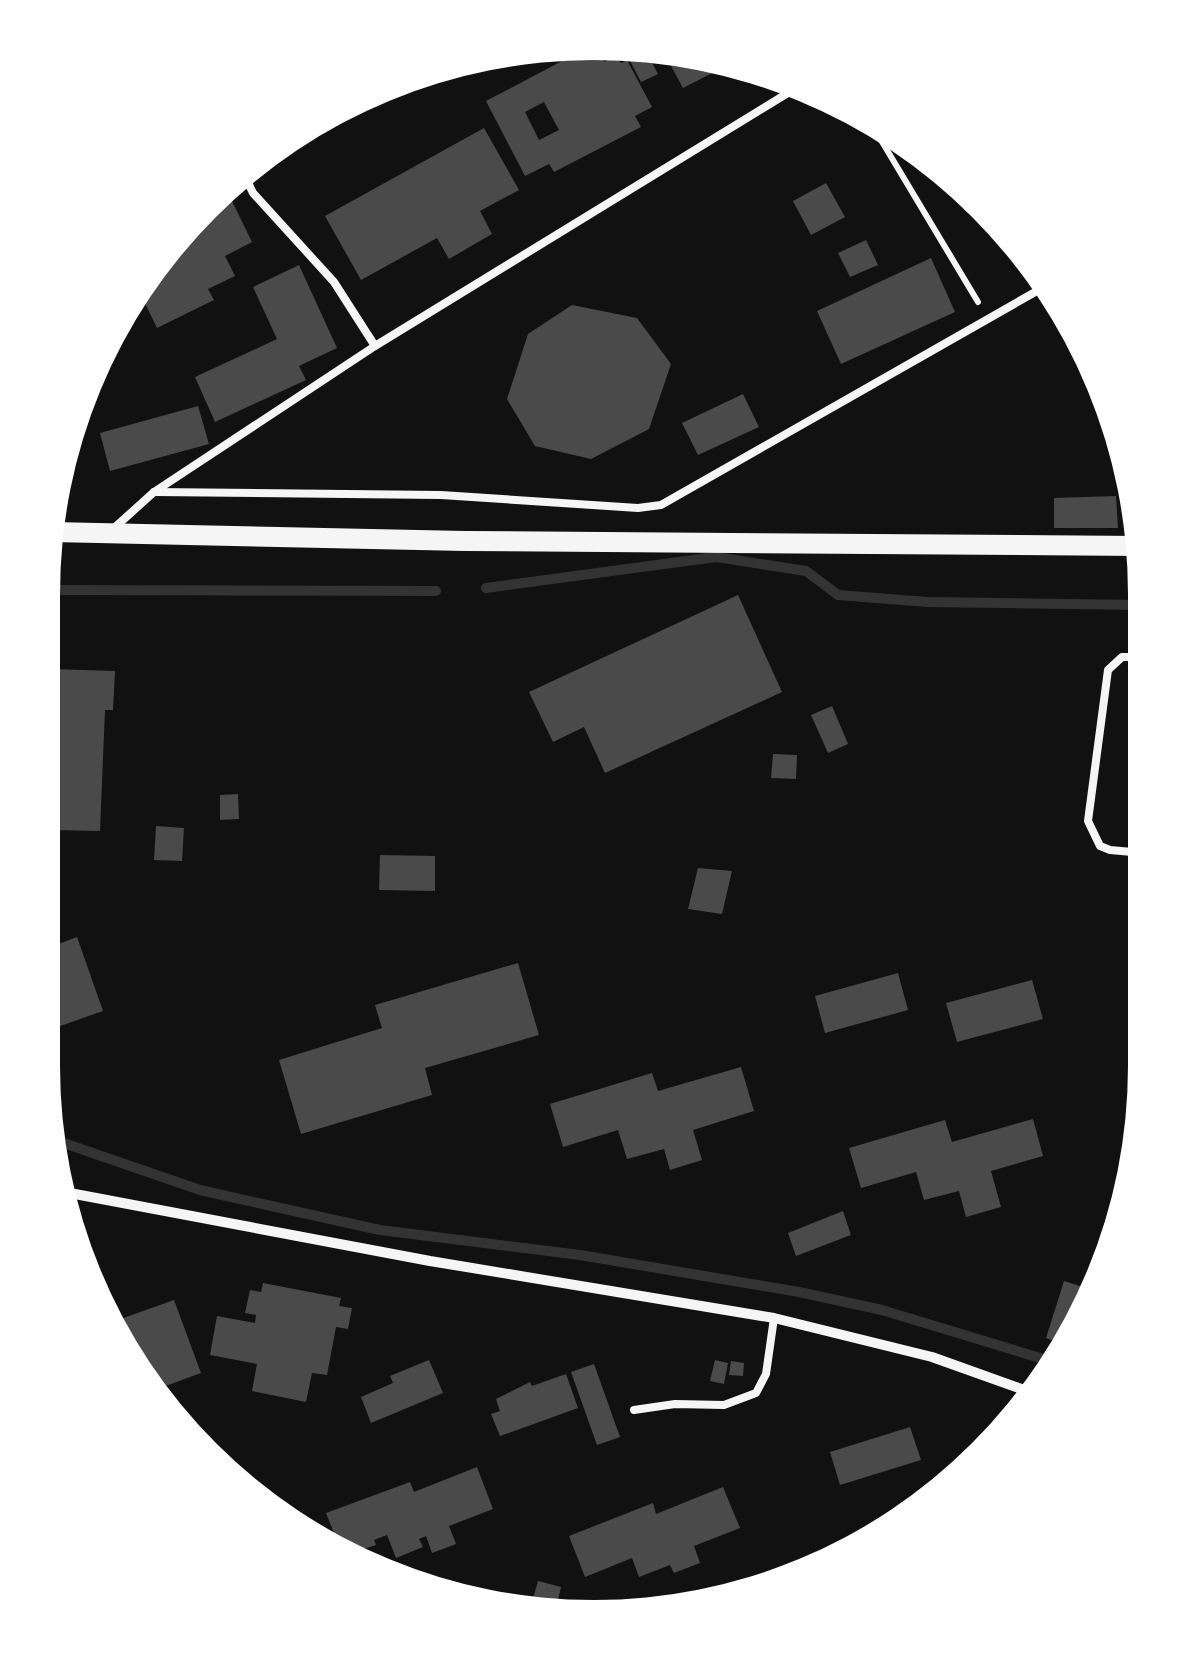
<svg xmlns="http://www.w3.org/2000/svg" width="1188" height="1660" viewBox="0 0 1188 1660" font-family="'IBM Plex Sans',sans-serif">
<style>
.lines{fill:none;stroke-linecap:round;stroke-linejoin:round}
.stream{stroke:#333;stroke-width:10}
.building{fill:#4a4a4a;fill-rule:evenodd}
.path{stroke:#f5f5f5;stroke-width:6}
.service{stroke:#f5f5f5;stroke-width:8}
.minor{stroke:#f5f5f5;stroke-width:10}
.secondary{stroke:#f5f5f5;stroke-width:20}
</style>
<rect width="100%" height="100%" fill="#111"/>
<g class="lines">
<!-- stream -->
<g class="stream">
<polyline points="486,588 716,557 806,571 838,595 928,602 1141,605"/>
<polyline points="51,590 436,591"/>
<polyline points="52,1139 200,1190 285,1209 380,1230 580,1255 799,1292 882,1310 1050,1361"/>
</g>
</g>
<!-- building -->
<g class="building">
<path d="M631,44L656,50L648,55L658,74L641,82L627,55L621,58L618,52L612,55L609,49L600,53L604,62L616,55L621,63L627,60L652,107L635,116L641,127L554,172L549,164L525,176L486,101L583,50ZM544,102L559,130L539,140L525,112Z"/>
<polygon points="664,53 722,68 683,88"/>
<polygon points="484,128 519,190 480,211 492,234 449,259 437,238 361,280 325,216"/>
<polygon points="826,183 845,217 811,235 793,201"/>
<polygon points="228,193 252,242 225,256 235,276 208,289 214,300 157,328 139,291 180,241 198,232 194,224 212,201"/>
<polygon points="866,240 878,265 850,277 838,253"/>
<polygon points="931,258 955,312 841,364 817,311"/>
<polygon points="299,265 337,348 299,366 306,380 215,422 195,377 277,339 253,287"/>
<polygon points="572,305 637,318 671,364 649,429 591,459 535,446 507,399 528,334"/>
<polygon points="125,307 132,319 112,330 117,318"/>
<polygon points="743,394 759,427 698,455 682,423"/>
<polygon points="198,406 209,444 110,471 100,433"/>
<polygon points="1116,496 1118,528 1054,528 1054,498"/>
<polygon points="738,595 782,692 605,773 584,727 553,742 529,692"/>
<polygon points="50,669 115,671 113,710 105,710 100,831 52,830 51,846 47,846"/>
<polygon points="832,706 848,744 828,753 811,715"/>
<polygon points="773,754 797,755 796,779 771,778"/>
<polygon points="238,794 239,819 220,820 220,795"/>
<polygon points="156,826 184,828 182,861 154,860"/>
<polygon points="380,855 435,856 435,891 379,890"/>
<polygon points="698,868 732,871 722,914 688,909"/>
<polygon points="77,937 103,1011 43,1032 45,949"/>
<polygon points="518,963 539,1035 425,1068 432,1095 301,1134 279,1060 382,1028 375,1005"/>
<polygon points="898,973 908,1010 825,1033 815,996"/>
<polygon points="1032,980 1043,1019 957,1042 946,1003"/>
<polygon points="741,1067 754,1111 693,1130 702,1160 670,1170 664,1149 627,1159 618,1130 563,1147 550,1104 652,1073 658,1091"/>
<polygon points="1033,1119 1043,1156 991,1171 1001,1207 966,1217 959,1191 924,1200 916,1172 861,1188 849,1148 945,1120 952,1142"/>
<polygon points="843,1211 851,1235 796,1256 788,1233"/>
<polygon points="1064,1281 1089,1289 1079,1323 1063,1344 1046,1338"/>
<polygon points="263,1283 341,1298 339,1306 352,1308 348,1329 336,1327 327,1375 312,1373 306,1402 252,1391 257,1364 210,1355 217,1316 255,1323 256,1315 245,1313 250,1290 261,1292"/>
<polygon points="174,1300 201,1373 152,1391 135,1372 112,1322"/>
<polygon points="429,1360 443,1393 371,1423 361,1397 393,1383 390,1376"/>
<polygon points="715,1360 728,1363 724,1384 710,1381"/>
<polygon points="731,1361 744,1363 743,1376 729,1375"/>
<polygon points="594,1364 620,1437 597,1445 571,1372"/>
<polygon points="566,1374 578,1408 500,1436 491,1414 500,1411 496,1399 530,1382 532,1386"/>
<polygon points="910,1427 921,1460 840,1485 830,1452"/>
<polygon points="477,1467 493,1509 449,1526 456,1544 432,1553 426,1536 419,1539 423,1547 396,1558 387,1535 374,1540 376,1545 343,1556 326,1513 410,1482 414,1492"/>
<polygon points="723,1487 740,1528 694,1546 700,1563 674,1573 670,1565 639,1577 632,1558 585,1577 569,1536 653,1503 656,1514"/>
<polygon points="538,1581 561,1587 555,1613 530,1609"/>
</g>
<g class="lines">
<!-- path -->
<polyline class="path" points="872,125 978,302"/>
<!-- service -->
<g class="service">
<polyline points="243,172 253,193 334,282 375,346"/>
<polyline points="154,492 441,495 638,508 661,505 1044,287"/>
<polyline points="113,529 154,492 375,346 796,88"/>
<polyline points="1142,657 1122,657 1108,670 1088,821 1100,846 1110,850 1143,853"/>
<polyline points="634,1410 675,1404 724,1405 756,1393 766,1374 774,1318"/>
</g>
<!-- minor -->
<polyline class="minor" points="59,1191 430,1261 774,1318 932,1357 1027,1391"/>
<!-- secondary -->
<polyline class="secondary" points="52,532 465,541 1141,546"/>
</g>
<!-- crop -->
<path d="M0 0H1188V1660H0ZM594 60H594A534 534 0 0 1 1128 594V1066A534 534 0 0 1 594 1600H594A534 534 0 0 1 60 1066V594A534 534 0 0 1 594 60Z" fill="#fefefe" fill-rule="evenodd"/>
</svg>
